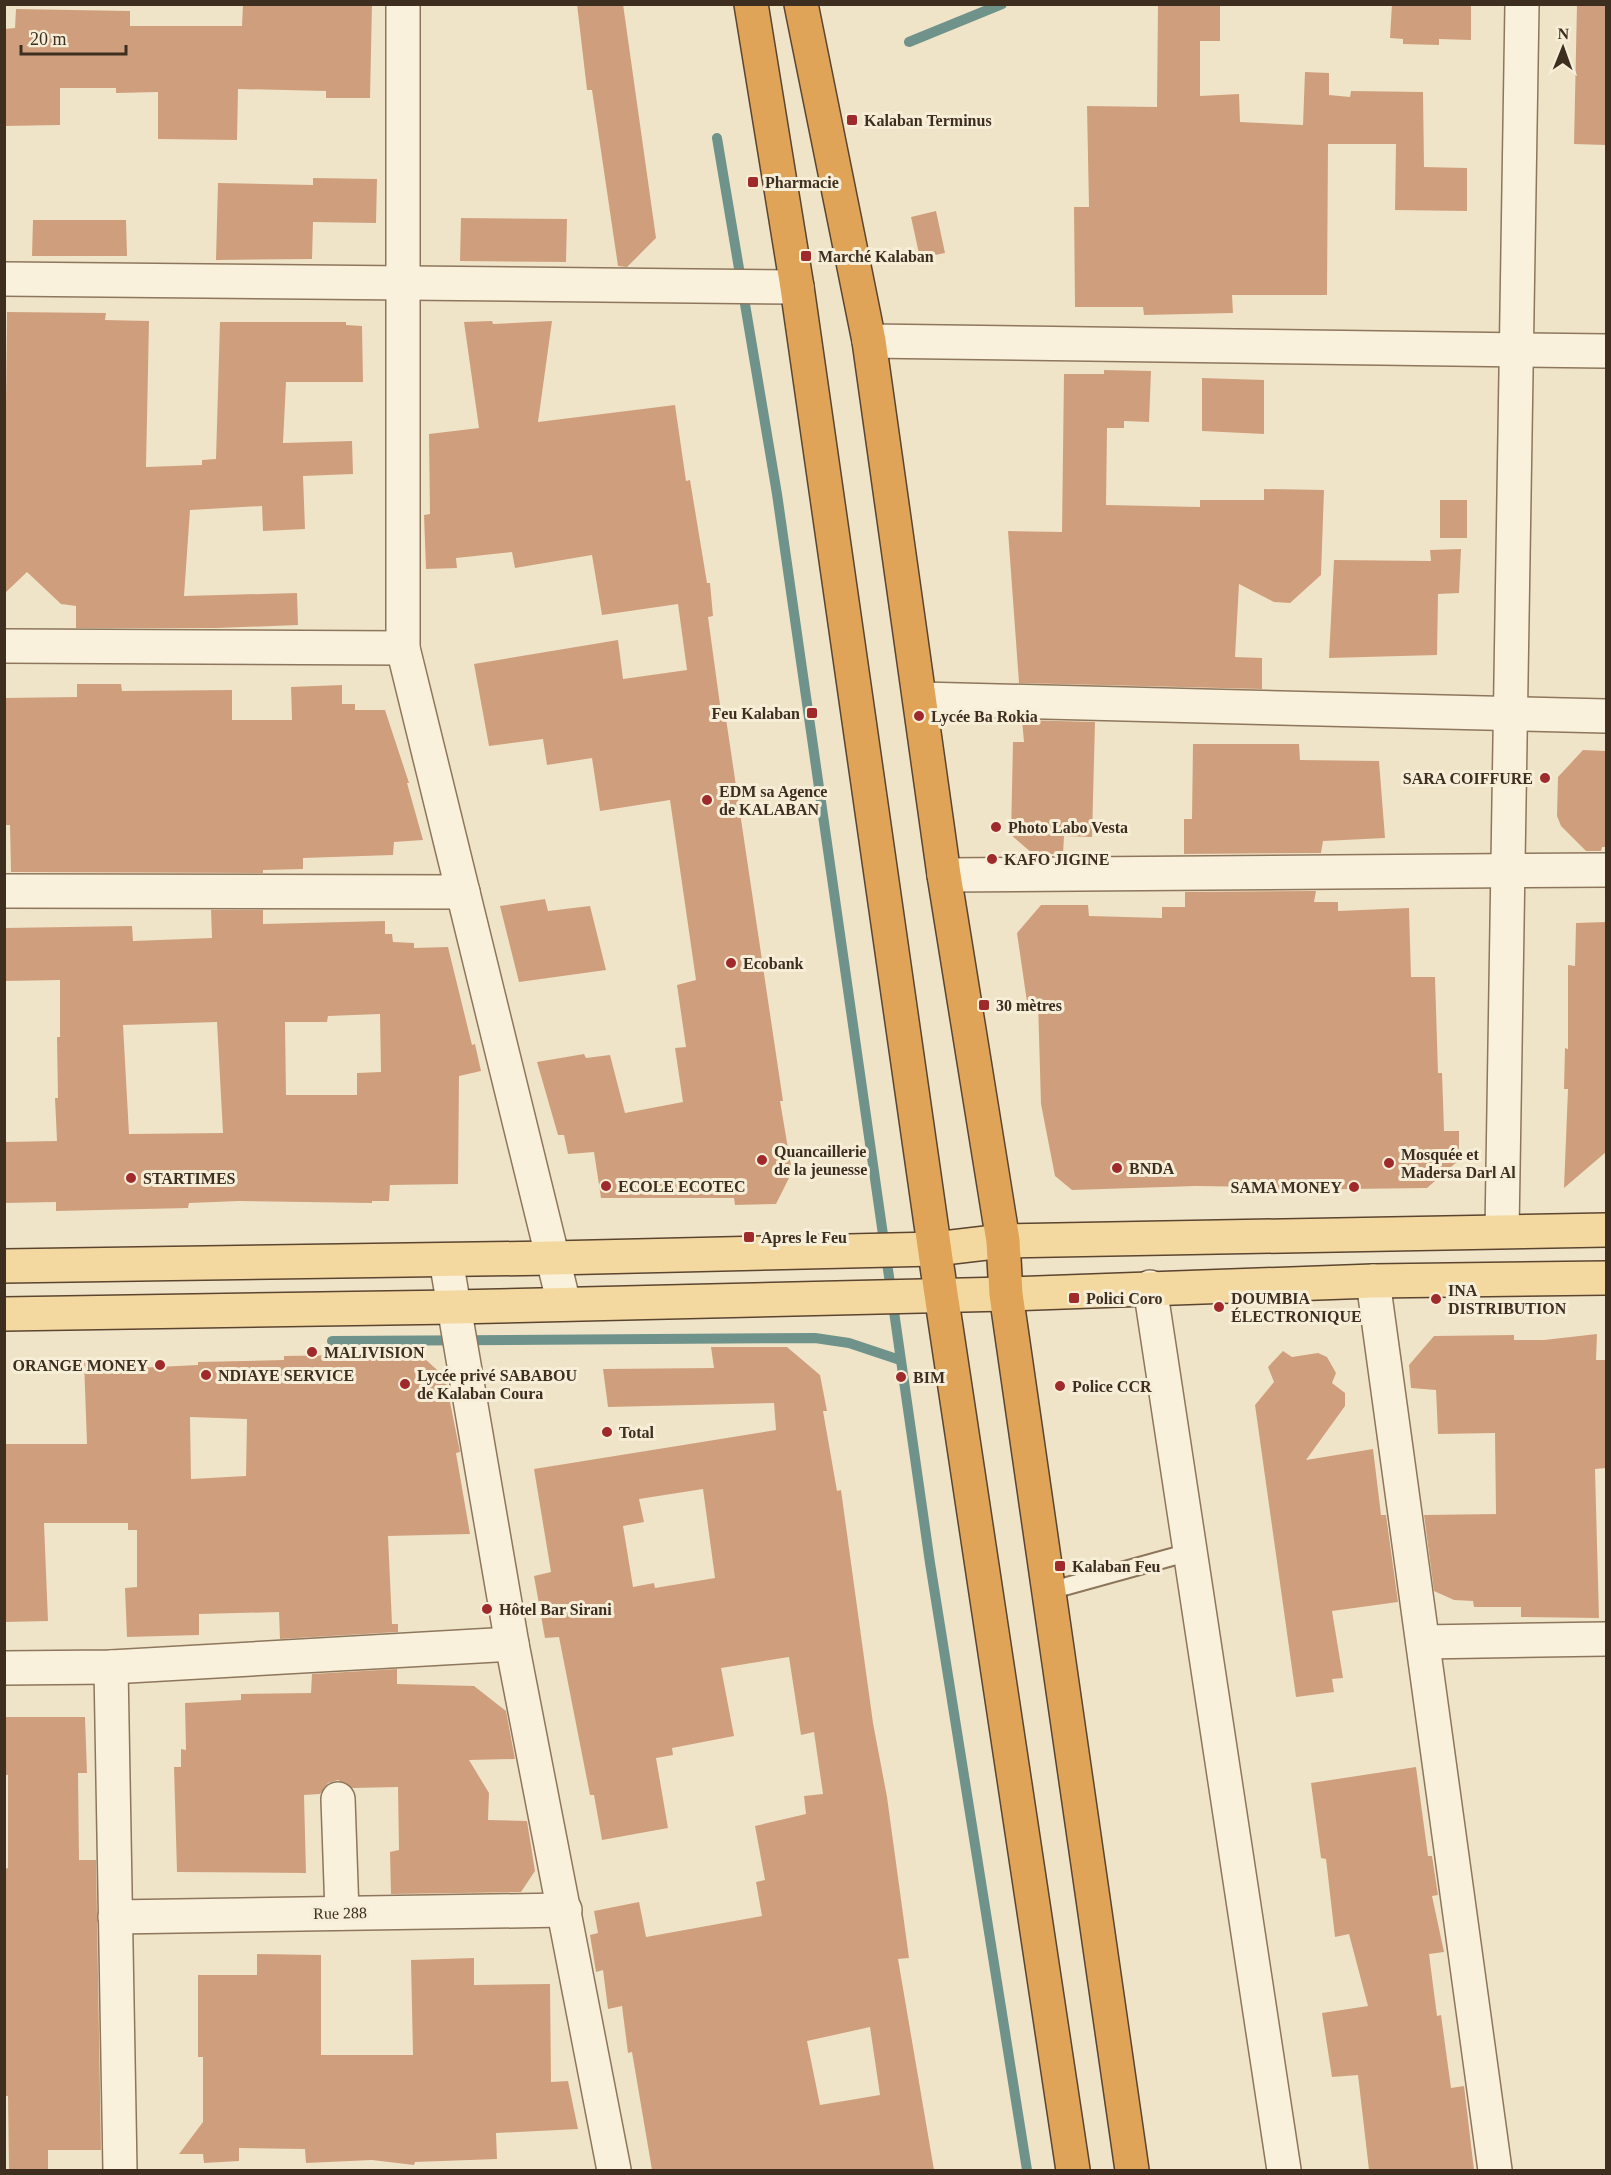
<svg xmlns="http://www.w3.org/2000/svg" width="1611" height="2175" viewBox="0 0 1611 2175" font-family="'Times New Roman',serif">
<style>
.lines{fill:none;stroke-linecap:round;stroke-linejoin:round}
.stream{stroke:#6f938a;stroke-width:10}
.building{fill:#cf9f7d;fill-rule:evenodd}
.lane-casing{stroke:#8d765c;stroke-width:20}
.street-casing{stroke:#8d765c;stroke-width:36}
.primary-casing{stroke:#5b4430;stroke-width:36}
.highway-casing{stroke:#5b4430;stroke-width:36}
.lane{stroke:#faf1dc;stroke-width:16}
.street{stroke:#faf1dc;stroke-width:33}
.primary{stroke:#f3d9a0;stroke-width:33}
.highway{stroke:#e0a458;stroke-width:33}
.poi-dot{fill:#9e2a2b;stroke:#f7eed8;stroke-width:2}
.labels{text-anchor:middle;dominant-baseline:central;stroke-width:6;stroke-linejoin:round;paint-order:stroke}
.poi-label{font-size:16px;font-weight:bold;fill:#3d2e20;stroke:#f7eed8;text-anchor:start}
.street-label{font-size:16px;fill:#3d2e20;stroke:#f7eed8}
</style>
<rect width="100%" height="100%" fill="#f0e4c8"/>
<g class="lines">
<!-- stream -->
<g class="stream">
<polyline points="909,42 1002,4"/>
<polyline points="717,138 777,494 930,1563 1027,2170"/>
<polyline points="332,1341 815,1338 849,1343 900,1360"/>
</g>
</g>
<!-- building -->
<g class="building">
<polygon points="243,4 372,4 370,98 326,98 326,91 238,89 237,140 158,139 158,92 116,93 116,88 60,88 60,125 4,126 4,29 15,28 16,9 130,11 130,26 242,26"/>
<polygon points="577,4 623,4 656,238 627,267 618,266 592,90 587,90"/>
<polygon points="1158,4 1220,4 1220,41 1200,41 1200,96 1239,94 1240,122 1303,125 1305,72 1329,73 1329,95 1350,97 1351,91 1423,92 1424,167 1467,168 1467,211 1395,210 1396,144 1328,144 1327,295 1232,295 1233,313 1144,315 1143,307 1075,307 1074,207 1089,207 1087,106 1157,107"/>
<polygon points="1392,4 1471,4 1471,40 1439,39 1439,45 1403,44 1403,39 1390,38"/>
<polygon points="1577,4 1606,6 1606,145 1574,144"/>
<polygon points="313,178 377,179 376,223 313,222 312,259 216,260 218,183 313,185"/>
<polygon points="936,211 945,253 920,258 911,217"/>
<polygon points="461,218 567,219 566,262 460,261"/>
<polygon points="33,220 126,220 127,256 32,256"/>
<polygon points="7,312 106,313 105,320 149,321 146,467 202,465 202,460 216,459 220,322 346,322 346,325 362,326 363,382 286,382 283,443 352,441 353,474 303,476 305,529 263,531 262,506 190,510 184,596 297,593 298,625 217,628 76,628 76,606 61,604 27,572 4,594"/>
<polygon points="492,321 493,324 552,321 538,422 675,405 686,481 690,480 707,583 710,583 713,616 708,617 721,712 725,712 783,1101 780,1101 792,1172 776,1204 735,1205 734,1198 601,1198 594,1152 568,1154 564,1135 558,1135 537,1062 584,1054 586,1058 610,1055 625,1113 683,1102 675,1048 686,1047 677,985 696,980 670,800 600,811 592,758 547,765 543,739 489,746 474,664 618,640 623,679 687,670 678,604 602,615 592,555 515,568 512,552 456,558 457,568 426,569 424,515 430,514 429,434 479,428 464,322"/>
<polygon points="1104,370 1151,371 1149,422 1124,421 1124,428 1107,428 1106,505 1200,507 1200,500 1264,500 1264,489 1324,490 1321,575 1290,603 1274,602 1239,584 1235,657 1262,658 1262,689 1019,683 1008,531 1062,532 1064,374 1104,374"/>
<polygon points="1202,378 1264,380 1264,434 1202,431"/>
<rect x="1440" y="500" width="27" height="38"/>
<polygon points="1461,549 1459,593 1438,594 1437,655 1329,658 1334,560 1431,561 1430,550"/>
<polygon points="77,684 121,684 122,691 232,690 232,720 292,720 291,687 342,685 342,704 355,704 355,710 385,710 409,783 407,783 423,840 394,842 393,855 303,858 303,869 263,870 263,873 11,872 10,825 6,825 4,784 4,698 77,697"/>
<polygon points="1022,720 1095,722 1092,837 1064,836 1063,854 1033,854 1011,835 1013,742 1024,742"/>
<polygon points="1193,744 1299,744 1300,760 1379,761 1385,838 1323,841 1321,853 1184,854 1184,819 1192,819"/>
<polygon points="1583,750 1606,751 1606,847 1602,847 1601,851 1586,851 1561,826 1557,816 1558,777"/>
<polygon points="1316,891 1314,902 1338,902 1338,911 1409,908 1411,977 1435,977 1438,1073 1442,1073 1444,1131 1459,1131 1459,1160 1427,1188 1265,1190 1265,1187 1196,1186 1072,1190 1055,1176 1041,1104 1038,1002 1027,1002 1017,933 1041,905 1088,905 1089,916 1162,918 1162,907 1185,907 1185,892"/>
<polygon points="545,899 548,911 590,906 606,970 519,982 500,906"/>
<path d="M211,910H263V924L385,921V934H392L393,942L414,943V948L448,947L472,1045L475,1044L481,1071L459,1076L458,1184L390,1185L389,1201H372V1203L239,1201L189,1203L188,1208L56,1211V1202L4,1203V1142L57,1141L55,1098H58L57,1037H60V980L4,981V928L132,926L133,941L212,938ZM380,1014L381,1072L357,1073V1095H286L285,1022H327L328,1016ZM217,1022L223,1133L129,1134L123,1025Z"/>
<polygon points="1606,922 1606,1152 1564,1188 1568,1089 1564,1089 1565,1048 1568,1049 1568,965 1575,966 1576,923"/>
<polygon points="1597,1334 1596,1360 1606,1360 1606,1468 1595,1469 1599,1618 1521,1617 1521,1607 1474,1607 1473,1601 1454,1600 1434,1591 1424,1515 1496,1514 1495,1433 1438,1434 1436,1390 1411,1388 1409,1365 1434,1336 1514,1335 1514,1340 1544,1340"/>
<path d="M711,1347H787L820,1375L827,1411H823L837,1491L841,1490L873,1723L887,1797L909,1958L898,1959L934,2170H652L632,2052L628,2053L622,2006L608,2009L603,1970L596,1972L590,1935L598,1933L594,1911L639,1902L646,1937L762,1916L756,1882L765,1880L755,1826L806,1814L804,1796L823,1794L814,1732L801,1735L789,1657L721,1668L734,1736L672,1748L673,1755L656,1758L668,1828L602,1840L594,1795H590L559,1637L545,1638L534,1576L551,1572L534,1469L776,1430L774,1403L608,1407L603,1369L714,1368ZM703,1489L715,1578L655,1588L654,1583L633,1587L623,1526L644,1522L639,1499ZM870,2027L880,2095L820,2105L807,2041Z"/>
<polygon points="1283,1351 1292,1357 1318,1353 1327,1357 1336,1373 1332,1383 1345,1393 1345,1406 1306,1460 1373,1449 1381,1515 1386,1515 1398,1602 1332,1611 1343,1678 1332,1679 1334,1692 1296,1697 1255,1405 1274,1382 1268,1367"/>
<path d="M413,1354L425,1359L445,1377L460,1452L456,1453L470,1534L388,1536L392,1624H398V1632L280,1639L279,1612L199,1614V1635L127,1637L125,1588L137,1587V1530H128V1523H44L48,1621L4,1622V1444H87L84,1361L137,1360V1368L198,1365V1362L284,1360V1356ZM190,1417L247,1419L246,1476L191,1479Z"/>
<polygon points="397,1669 397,1684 474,1686 506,1711 515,1759 469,1760 489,1793 488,1820 527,1821 535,1871 521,1892 391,1894 390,1852 399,1850 398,1787 353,1788 338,1780 328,1783 320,1794 304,1795 306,1873 177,1872 174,1767 181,1767 181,1749 186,1750 185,1703 241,1700 241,1694 311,1693 312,1674"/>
<polygon points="4,1717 85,1717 87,1773 78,1773 79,1860 96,1860 101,2150 48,2150 48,2170 9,2170 8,2096 4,2096 4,1869 8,1868 8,1775 4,1775"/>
<polygon points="1416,1767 1428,1856 1432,1856 1438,1895 1432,1896 1444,1952 1429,1954 1437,2016 1441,2015 1451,2088 1464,2086 1474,2170 1369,2170 1358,2075 1332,2077 1322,2013 1368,2006 1349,1934 1335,1937 1326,1859 1321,1858 1311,1783"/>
<polygon points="257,1954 321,1955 321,2055 413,2055 411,1960 474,1958 474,1985 550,1984 551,2082 568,2081 578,2129 496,2133 497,2159 415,2162 414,2165 372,2160 306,2163 305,2149 239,2148 239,2161 204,2163 203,2154 179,2154 203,2122 203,2057 198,2057 198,1975 257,1975"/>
</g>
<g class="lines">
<!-- lane casing -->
<g class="lane-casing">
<polyline id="lane" points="1049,1591 1190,1552"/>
</g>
<!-- street casing -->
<g class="street-casing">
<g id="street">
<polyline points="403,4 403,648 564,1304"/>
<polyline points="4,279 797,287"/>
<polyline points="869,341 1606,351"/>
<polyline points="4,646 403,648"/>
<polyline points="921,699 1606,716"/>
<polyline points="944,875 1606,870"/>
<polyline points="4,891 463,892"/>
<polyline points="1502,1231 1522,4"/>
<polyline points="446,1260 512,1644 614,2170"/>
<polyline points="1373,1281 1495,2170"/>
<polyline points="1150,1287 1284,2170"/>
<polyline points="1423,1642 1606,1639"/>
<polyline points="111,1667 120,2170"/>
<polyline points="4,1668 111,1667 512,1644"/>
<polyline points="338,1799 342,1913"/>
<polyline points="115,1917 565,1910"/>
</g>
</g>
<!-- primary casing -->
<g class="primary-casing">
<g id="primary">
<polyline points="4,1266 552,1258 935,1249 1003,1241 1606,1230"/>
<polyline points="4,1314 454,1307 1006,1294 1373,1281 1606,1278"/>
</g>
</g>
<!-- highway casing -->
<g class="highway-casing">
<g id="highway">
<polyline points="751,4 797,287 941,1294 1073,2170"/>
<polyline points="801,4 869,341 944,875 1003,1241 1006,1294 1132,2170"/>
</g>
</g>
<!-- lane -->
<use href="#lane" class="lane"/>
<!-- street -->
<use href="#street" class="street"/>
<!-- primary -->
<use href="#primary" class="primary"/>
<!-- highway -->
<use href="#highway" class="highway"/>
</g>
<!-- markers -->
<g class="poi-dot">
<rect x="846" y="114" width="12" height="12" rx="3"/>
<rect x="747" y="176" width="12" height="12" rx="3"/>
<rect x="800" y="250" width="12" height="12" rx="3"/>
<rect x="806" y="707" width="12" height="12" rx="3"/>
<circle cx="919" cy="716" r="6"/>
<circle cx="1545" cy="778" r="6"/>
<circle cx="707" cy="800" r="6"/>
<circle cx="996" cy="827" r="6"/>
<circle cx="992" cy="859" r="6"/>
<circle cx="731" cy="963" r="6"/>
<rect x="978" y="999" width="12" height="12" rx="3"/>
<circle cx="762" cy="1160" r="6"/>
<circle cx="1389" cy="1163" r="6"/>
<circle cx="1117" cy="1168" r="6"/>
<circle cx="131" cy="1178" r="6"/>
<circle cx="606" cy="1186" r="6"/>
<circle cx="1354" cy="1187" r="6"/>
<rect x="743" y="1231" width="12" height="12" rx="3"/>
<rect x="1068" y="1292" width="12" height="12" rx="3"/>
<circle cx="1436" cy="1299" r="6"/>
<circle cx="1219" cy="1307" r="6"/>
<circle cx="312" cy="1352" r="6"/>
<circle cx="160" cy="1365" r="6"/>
<circle cx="206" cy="1375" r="6"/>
<circle cx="901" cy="1377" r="6"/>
<circle cx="405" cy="1384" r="6"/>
<circle cx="1060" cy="1386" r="6"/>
<circle cx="607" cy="1432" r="6"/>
<rect x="1054" y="1560" width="12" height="12" rx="3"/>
<circle cx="487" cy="1609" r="6"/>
</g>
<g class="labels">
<!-- poi labels -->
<g class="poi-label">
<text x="864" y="120">Kalaban Terminus</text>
<text x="765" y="182">Pharmacie</text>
<text x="818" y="256">Marché Kalaban</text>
<text x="800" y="713" text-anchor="end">Feu Kalaban</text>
<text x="931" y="716">Lycée Ba Rokia</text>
<text x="1533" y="778" text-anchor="end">SARA COIFFURE</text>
<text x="719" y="791">EDM sa Agence<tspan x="719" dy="18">de KALABAN</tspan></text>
<text x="1008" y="827">Photo Labo Vesta</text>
<text x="1004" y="859">KAFO JIGINE</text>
<text x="743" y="963">Ecobank</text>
<text x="996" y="1005">30 mètres</text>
<text x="774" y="1151">Quancaillerie<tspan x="774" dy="18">de la jeunesse</tspan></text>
<text x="1401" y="1154">Mosquée et<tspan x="1401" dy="18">Madersa Darl Al</tspan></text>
<text x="1129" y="1168">BNDA</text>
<text x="143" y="1178">STARTIMES</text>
<text x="618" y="1186">ECOLE ECOTEC</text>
<text x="1342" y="1187" text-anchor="end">SAMA MONEY</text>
<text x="761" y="1237">Apres le Feu</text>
<text x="1448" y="1290">INA<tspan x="1448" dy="18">DISTRIBUTION</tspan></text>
<text x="1086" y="1298">Polici Coro</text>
<text x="1231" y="1298">DOUMBIA<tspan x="1231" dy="18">ÉLECTRONIQUE</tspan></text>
<text x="324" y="1352">MALIVISION</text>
<text x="148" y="1365" text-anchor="end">ORANGE MONEY</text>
<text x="218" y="1375">NDIAYE SERVICE</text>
<text x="417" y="1375">Lycée privé SABABOU<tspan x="417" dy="18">de Kalaban Coura</tspan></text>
<text x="913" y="1377">BIM</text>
<text x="1072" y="1386">Police CCR</text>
<text x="619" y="1432">Total</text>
<text x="1072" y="1566">Kalaban Feu</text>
<text x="499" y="1609">Hôtel Bar Sirani</text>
</g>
<!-- street labels -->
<g class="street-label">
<text transform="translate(340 1913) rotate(-1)">Rue 288</text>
</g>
</g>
<!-- border -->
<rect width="1611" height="2175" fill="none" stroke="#3d2e20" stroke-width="12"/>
<!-- north arrow -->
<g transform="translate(1563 48) rotate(1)" stroke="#f7eed8" stroke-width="4.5" paint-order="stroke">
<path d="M0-4.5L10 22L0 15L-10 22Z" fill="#3d2e20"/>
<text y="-9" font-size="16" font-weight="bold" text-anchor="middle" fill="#3d2e20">N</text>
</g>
<!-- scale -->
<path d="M21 45v9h105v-9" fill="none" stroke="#3d2e20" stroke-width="3"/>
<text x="30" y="45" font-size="18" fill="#3d2e20" stroke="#f7eed8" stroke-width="4.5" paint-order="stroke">20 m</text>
</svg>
